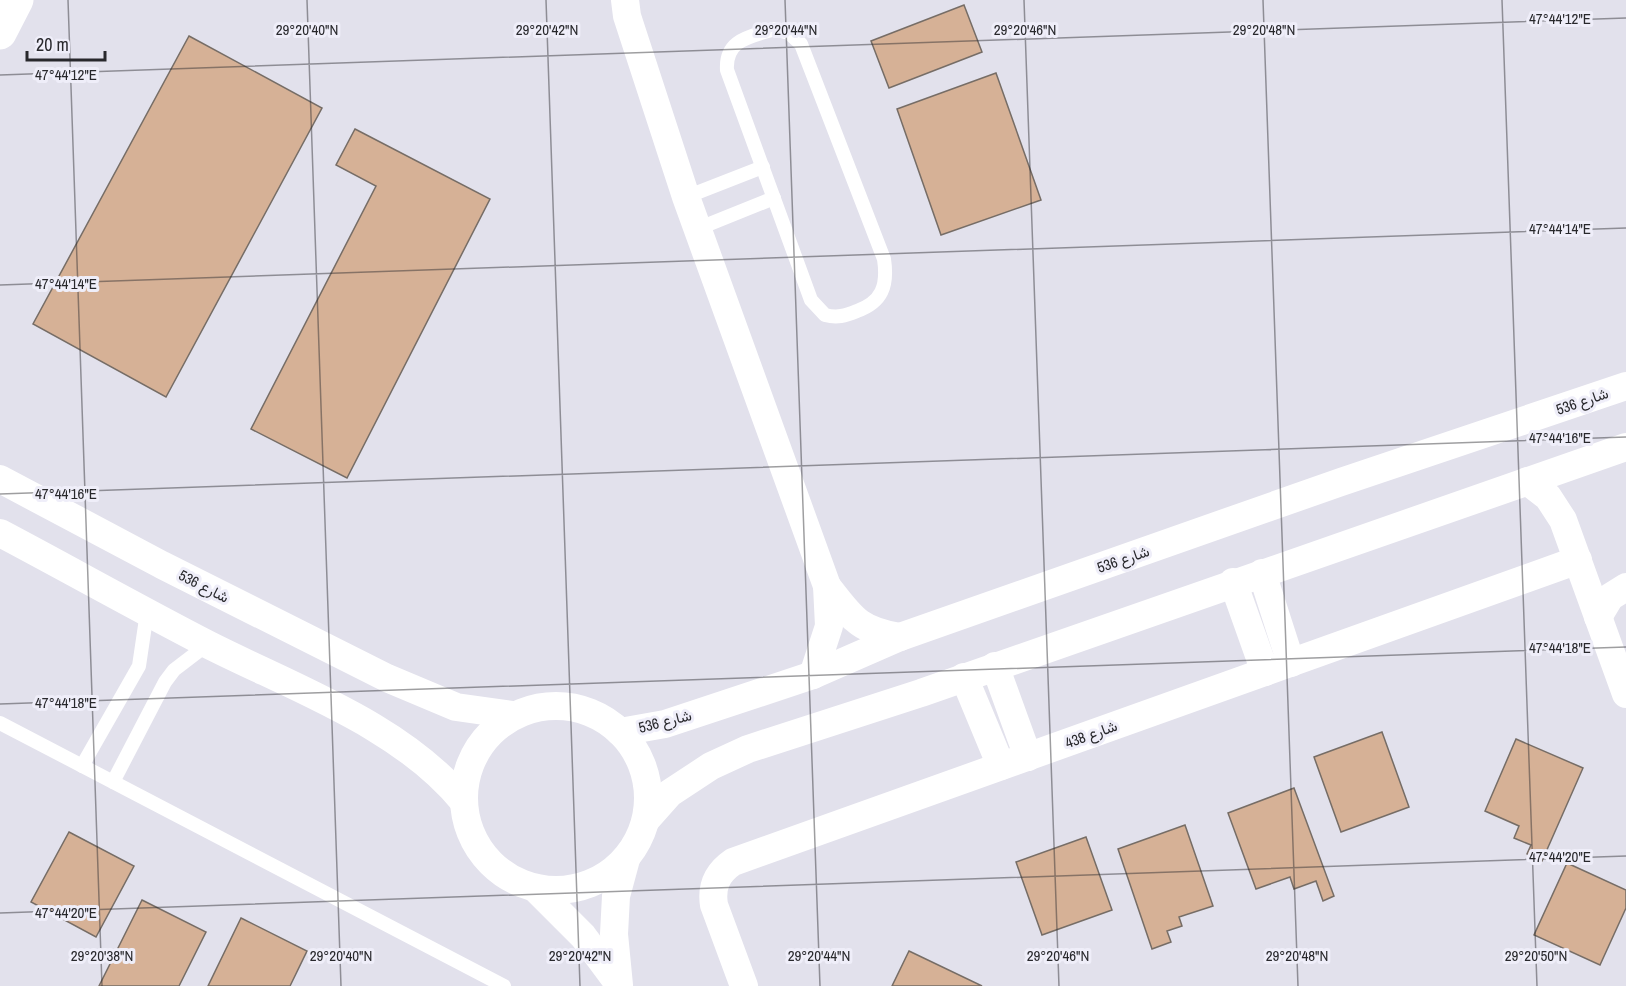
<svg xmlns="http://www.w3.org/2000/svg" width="1626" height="986" viewBox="0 0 1626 986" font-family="'Archivo Narrow',Vazirmatn,sans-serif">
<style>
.building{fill:#d6b196;stroke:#766d66;stroke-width:1.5}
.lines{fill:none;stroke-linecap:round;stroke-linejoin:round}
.service{stroke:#fff;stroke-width:14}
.minor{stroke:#fff;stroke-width:28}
.secondary{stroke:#fff;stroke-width:33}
.ticks{fill:none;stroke:#28282c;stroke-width:1.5;stroke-opacity:0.45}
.labels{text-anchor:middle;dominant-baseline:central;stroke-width:6;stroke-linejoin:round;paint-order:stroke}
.street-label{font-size:15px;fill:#28282c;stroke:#efeef9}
.ticks-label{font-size:15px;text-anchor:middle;fill:#28282c;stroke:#efeef9;stroke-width:6;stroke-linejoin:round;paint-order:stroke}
</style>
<rect width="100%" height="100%" fill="#e2e1ec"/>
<!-- building -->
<g class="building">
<polygon points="964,5 982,52 889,88 871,41"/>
<polygon points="189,36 322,108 166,397 33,324"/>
<polygon points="996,73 1041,200 941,235 897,109"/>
<polygon points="355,129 490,199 347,478 251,429 376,186 336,165"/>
<polygon points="1382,732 1409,807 1341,832 1314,757"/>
<polygon points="1516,739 1583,768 1542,861 1527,854 1531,845 1514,838 1519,826 1485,811"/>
<polygon points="1294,788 1334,896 1323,901 1316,881 1294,889 1290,877 1256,889 1228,813"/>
<polygon points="1185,825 1213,906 1179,917 1182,926 1167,931 1171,942 1152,949 1118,849"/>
<polygon points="69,832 134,866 96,937 31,902"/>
<polygon points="1086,837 1112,910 1042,935 1016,862"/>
<polygon points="1567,863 1626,890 1626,908 1600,965 1534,935"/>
<polygon points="142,900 206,932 179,986 99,986"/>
<polygon points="241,918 307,951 290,986 208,986"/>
<polygon points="909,951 982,986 892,986"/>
</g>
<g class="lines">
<!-- service -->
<g class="service">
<path d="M774,29L789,33L801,44L884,259C888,286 882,302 857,311C845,316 837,318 825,315L811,300L727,70C725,39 750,37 774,29Z"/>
<polyline points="686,197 763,167"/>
<polyline points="697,229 774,198"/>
<polyline points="0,723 504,986"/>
<polyline points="82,766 139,666 147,612"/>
<polyline points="113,782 165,682 174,670 208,644"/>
</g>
<!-- minor -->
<g class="minor">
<polyline points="625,0 627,16 686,197 827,586 829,626 813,675"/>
<polyline points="0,479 162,565 387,678 456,707 513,715"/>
<polyline points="1527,481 1548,497 1563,520 1626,694"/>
<path d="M0,533C70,570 139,609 209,645C294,688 402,726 463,801"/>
<polyline points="1262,573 1291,663"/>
<polyline points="1233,582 1265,672"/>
<path d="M827,586C852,618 858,630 900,637"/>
<polyline points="1598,617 1610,597 1626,587"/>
<polyline points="995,666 1028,757"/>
<polyline points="964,677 1001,766"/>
<circle cx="556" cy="798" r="92"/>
<polyline points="620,732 665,724 813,675 900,637 1341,482 1626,386"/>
<polyline points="646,820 670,793 711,766 748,749 921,693 1626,447"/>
<polyline points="537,890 583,936 618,983"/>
<polyline points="619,985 614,934 616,896 626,859"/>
<path d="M744,986L714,905C711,886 717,873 733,862L1578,560"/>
</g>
<!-- secondary -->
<polyline class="secondary" points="0,33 17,0"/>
</g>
<!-- ticks -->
<path class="ticks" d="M68,0L102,986M307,0L341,986M546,0L580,986M785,0L820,986M1024,0L1059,986M1263,0L1298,986M1502,0L1537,986M0,75L1626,18M0,285L1626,228M0,494L1626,437M0,704L1626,647M0,913L1626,856"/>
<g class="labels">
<!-- street labels -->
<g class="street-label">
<text transform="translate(1582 401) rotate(-19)">شارع 536</text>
<text transform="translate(1123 559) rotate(-19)">شارع 536</text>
<text transform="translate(204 586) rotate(27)">شارع 536</text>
<text transform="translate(665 721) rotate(-14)">شارع 536</text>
<text transform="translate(1091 734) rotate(-20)">شارع 438</text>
</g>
</g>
<g class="ticks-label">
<text x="1560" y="24">47°44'12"E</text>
<text x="307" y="35">29°20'40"N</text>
<text x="547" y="35">29°20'42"N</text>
<text x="786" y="35">29°20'44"N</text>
<text x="1025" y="35">29°20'46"N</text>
<text x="1264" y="35">29°20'48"N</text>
<text x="66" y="80">47°44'12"E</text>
<text x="1560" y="234">47°44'14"E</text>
<text x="66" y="289">47°44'14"E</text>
<text x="1560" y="443">47°44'16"E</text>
<text x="66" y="499">47°44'16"E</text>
<text x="1560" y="653">47°44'18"E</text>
<text x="66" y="708">47°44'18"E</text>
<text x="1560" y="862">47°44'20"E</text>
<text x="66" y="918">47°44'20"E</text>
<text x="102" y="961">29°20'38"N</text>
<text x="341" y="961">29°20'40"N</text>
<text x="580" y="961">29°20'42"N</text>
<text x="819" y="961">29°20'44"N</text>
<text x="1058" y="961">29°20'46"N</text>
<text x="1297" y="961">29°20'48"N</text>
<text x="1536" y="961">29°20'50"N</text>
</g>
<!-- scale -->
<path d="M27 51v9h78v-9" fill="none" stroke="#28282c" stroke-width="3"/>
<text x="36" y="51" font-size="18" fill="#28282c" stroke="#efeef9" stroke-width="4.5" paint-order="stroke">20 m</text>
</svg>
